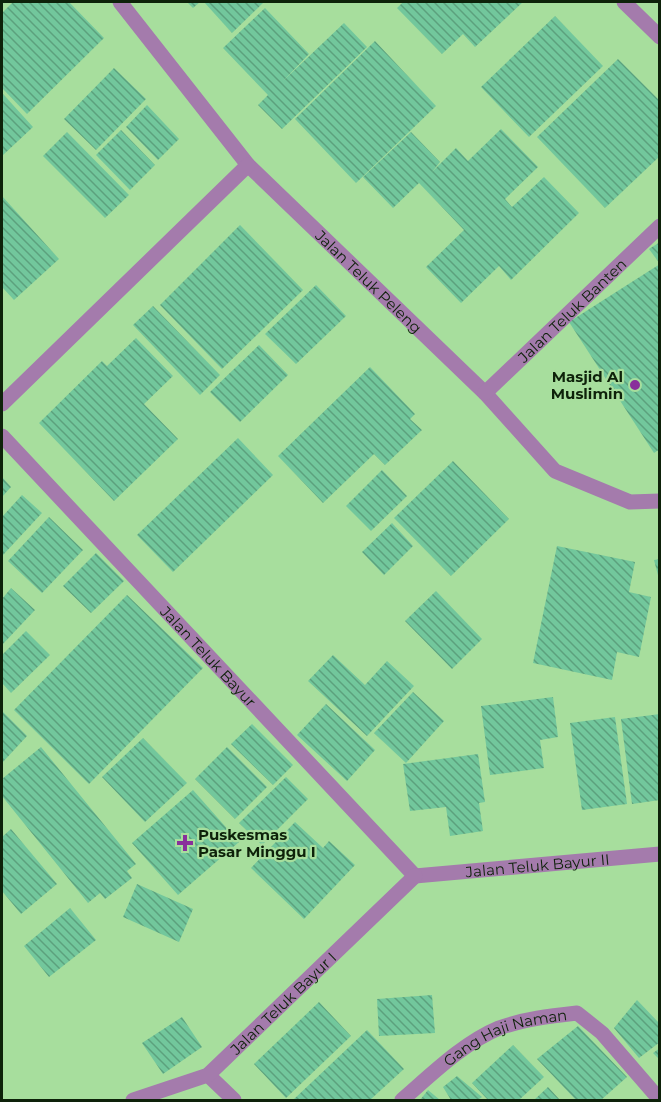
<svg xmlns="http://www.w3.org/2000/svg" width="661" height="1102" viewBox="0 0 661 1102" font-family="Montserrat,sans-serif">
<style>
.building{fill:url(#building-back-hatch)}
.lines{fill:none;stroke-linecap:round;stroke-linejoin:round}
.street{stroke:#a47bac;stroke-width:15}
.poi-dot{fill:#892f9b;stroke:#a7de9d;stroke-width:2}
.labels{text-anchor:middle;dominant-baseline:central;stroke-width:4.5;stroke-linejoin:round;paint-order:stroke}
.street-label{font-size:15px;fill:#0e220a;stroke:#a7de9d}
.poi-label{font-size:15px;font-weight:bold;fill:#0e220a;stroke:#a7de9d;text-anchor:end}
</style>
<defs>
<pattern id="building-back-hatch" width="6" height="6" patternUnits="userSpaceOnUse" patternTransform="scale(1.5)"><rect width="6" height="6" fill="#72c79c"/><path d="M-1 5l2 2M0 0l6 6M5-1l2 2" fill="none" stroke="#5ca17d"/></pattern>
</defs>
<rect width="100%" height="100%" fill="#a7de9d"/>
<!-- building -->
<g class="building">
<polygon points="13,2 69,2 104,38 27,114 2,88 2,13"/>
<polygon points="187,2 200,2 193,8"/>
<polygon points="204,2 264,2 232,33"/>
<polygon points="403,2 523,2 475,47 463,34 442,54 397,8"/>
<polygon points="265,8 309,54 283,81 344,23 367,47 282,129 258,105 268,95 223,48"/>
<polygon points="555,16 603,66 529,137 481,87"/>
<polygon points="375,41 436,106 356,183 295,119"/>
<polygon points="618,59 660,101 660,156 605,208 537,137"/>
<polygon points="114,68 146,99 96,150 64,119"/>
<polygon points="3,94 33,127 2,156 2,96"/>
<polygon points="147,105 179,139 158,160 126,127"/>
<polygon points="501,129 538,167 505,199 512,207 544,177 579,213 511,280 499,266 461,303 426,267 464,230 419,183 393,208 363,177 411,132 440,162 432,172 456,148 468,161"/>
<polygon points="121,130 155,165 130,190 96,155"/>
<polygon points="67,132 129,195 105,218 43,156"/>
<polygon points="2,196 59,259 14,300 2,287"/>
<polygon points="240,225 303,290 222,369 160,305"/>
<polygon points="660,242 660,264 649,249"/>
<polygon points="660,264 660,449 654,453 569,322"/>
<polygon points="316,285 346,316 296,364 265,334"/>
<polygon points="153,306 220,375 200,395 133,325"/>
<polygon points="136,338 173,376 144,404 178,439 114,501 39,423 102,361 107,366"/>
<polygon points="259,345 288,375 240,422 210,392"/>
<polygon points="370,367 415,414 410,419 422,430 385,465 374,454 323,503 278,456"/>
<polygon points="238,438 273,475 173,572 137,535"/>
<polygon points="453,461 509,519 451,576 394,518"/>
<polygon points="382,470 407,496 371,531 346,506"/>
<polygon points="2,477 11,487 2,497"/>
<polygon points="22,495 42,513 3,555 2,517"/>
<polygon points="49,517 83,550 42,593 8,561"/>
<polygon points="392,523 413,546 384,575 362,552"/>
<polygon points="557,546 635,562 629,592 651,597 639,657 617,652 612,680 533,663"/>
<polygon points="96,553 124,581 91,613 63,586"/>
<polygon points="660,559 660,579 659,579 654,560"/>
<polygon points="11,588 35,610 2,645 2,599"/>
<polygon points="436,591 482,639 452,669 405,621"/>
<polygon points="127,595 203,668 89,784 14,710"/>
<polygon points="26,631 50,655 11,693 2,683 2,655"/>
<polygon points="333,655 365,685 387,661 414,686 367,736 308,681"/>
<polygon points="413,692 444,721 406,763 374,733"/>
<polygon points="553,697 558,737 540,740 544,768 490,775 481,706"/>
<polygon points="326,704 375,750 347,781 297,735"/>
<polygon points="2,711 27,736 2,763"/>
<polygon points="660,714 660,800 632,804 621,719"/>
<polygon points="615,717 627,804 582,810 570,723"/>
<polygon points="252,724 293,765 273,785 231,744"/>
<polygon points="143,738 187,783 145,822 102,777"/>
<polygon points="41,747 136,864 127,871 132,878 105,899 100,893 88,903 2,796 2,779"/>
<polygon points="227,747 267,787 235,819 195,779"/>
<polygon points="478,754 485,802 479,803 483,831 450,836 446,807 410,811 403,764"/>
<polygon points="286,777 308,799 262,845 239,823"/>
<polygon points="193,790 239,842 178,895 132,843"/>
<polygon points="295,822 323,848 329,841 355,865 304,919 251,868"/>
<polygon points="11,829 57,884 21,914 2,891 2,837"/>
<polygon points="137,884 193,909 179,942 123,917"/>
<polygon points="70,908 96,940 49,977 24,946"/>
<polygon points="432,995 435,1033 379,1036 377,999"/>
<polygon points="637,1000 660,1024 660,1042 639,1058 614,1028"/>
<polygon points="319,1002 351,1036 286,1098 254,1064"/>
<polygon points="182,1017 202,1047 163,1074 142,1043"/>
<polygon points="578,1026 627,1077 601,1100 576,1100 537,1059"/>
<polygon points="367,1030 404,1069 370,1100 293,1100"/>
<polygon points="513,1045 544,1077 519,1100 488,1100 472,1083"/>
<polygon points="660,1048 660,1060 653,1053"/>
<polygon points="457,1076 482,1097 478,1100 451,1100 443,1087"/>
<polygon points="548,1087 560,1100 534,1100"/>
<polygon points="428,1090 440,1100 420,1100"/>
</g>
<g class="lines">
<!-- street -->
<g class="street">
<path id="s1" d="M120,2L248,165L485,393L555,471L630,502L660,501"/>
<polyline points="624,2 660,37"/>
<path id="s2" d="M485,393L660,226"/>
<polyline points="2,404 248,165"/>
<path id="s3" d="M2,436L415,876"/>
<path id="s4" d="M415,876L660,854"/>
<polyline points="208,1075 234,1100"/>
<path id="s5" d="M133,1100L208,1075L415,876"/>
<path id="s6" d="M402,1100C431,1075 463,1043 499,1028C524,1019 550,1016 577,1013L602,1033L660,1100"/>
</g>
</g>
<!-- markers -->
<g class="poi-dot">
<circle cx="635" cy="385" r="6"/>
<path d="M182 834h6v6h6v6h-6v6h-6v-6h-6v-6h6z"/>
</g>
<g class="labels">
<!-- street labels -->
<g class="street-label">
<text stroke="none"><textPath href="#s1" startOffset="375">Jalan Teluk Peleng</textPath></text>
<text stroke="none"><textPath href="#s2" startOffset="120">Jalan Teluk Banten</textPath></text>
<text stroke="none"><textPath href="#s3" startOffset="302">Jalan Teluk Bayur</textPath></text>
<text stroke="none"><textPath href="#s4" startOffset="123">Jalan Teluk Bayur II</textPath></text>
<text stroke="none"><textPath href="#s5" startOffset="183">Jalan Teluk Bayur I</textPath></text>
<text stroke="none"><textPath href="#s6" startOffset="124">Gang Haji Naman</textPath></text>
</g>
<!-- poi labels -->
<g class="poi-label">
<text x="623" y="376">Masjid Al<tspan x="623" dy="17">Muslimin</tspan></text>
<text x="198" y="834" text-anchor="start">Puskesmas<tspan x="198" dy="17">Pasar Minggu I</tspan></text>
</g>
</g>
<!-- border -->
<rect width="661" height="1102" fill="none" stroke="#0e220a" stroke-width="6"/>
</svg>
